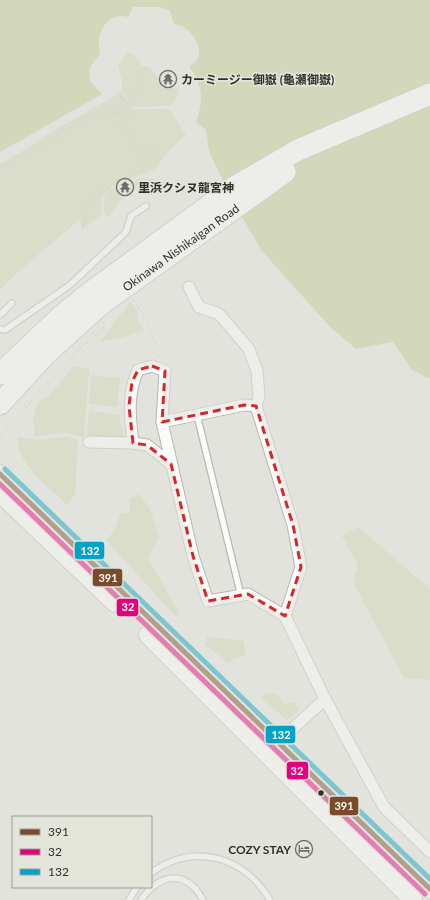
<svg xmlns="http://www.w3.org/2000/svg" width="430" height="900" viewBox="0 0 430 900" font-family="Lato,'Noto Sans JP',sans-serif">
<style>
.green{fill:#ced4b3}
.water{fill:#c1ca92}
.lines{fill:none;stroke-linecap:round;stroke-linejoin:round}
.service-casing{stroke:#b7b8b3;stroke-width:8}
.minor-casing{stroke:#b7b8b3;stroke-width:13}
.primary-casing{stroke:#b7b8b3;stroke-width:20}
.motorway-casing{stroke:#b7b8b3;stroke-width:23}
.path{stroke:#c3c3c2;stroke-width:2;stroke-dasharray:1 3;stroke-linecap:butt}
.service{stroke:#fbfbfa;stroke-width:5.5}
.minor{stroke:#fbfbfa;stroke-width:11}
.primary{stroke:#fbfbfa;stroke-width:18}
.motorway{stroke:#fbfbfa;stroke-width:21}
.bus-1-casing{stroke:#e3e5db;stroke-width:8}
.bus-2-casing{stroke:#e3e5db;stroke-width:8}
.bus-3-casing{stroke:#e3e5db;stroke-width:8}
.bus-1{stroke:#7a4b2a;stroke-width:5}
.bus-2{stroke:#e5007d;stroke-width:5}
.bus-3{stroke:#02a3c6;stroke-width:5}
.marked{fill:none;stroke:#d62828;stroke-width:3;stroke-dasharray:8 5;stroke-linejoin:round}
.bus-dot{fill:#2f2f2c;stroke:#e3e5db;stroke-width:1.5}
.labels{text-anchor:middle;dominant-baseline:central;stroke-width:3;stroke-linejoin:round;paint-order:stroke}
.poi-label{font-size:12px;font-weight:bold;fill:#2f2f2c;stroke:#e3e5db;text-anchor:start}
.street-label{font-size:12px;fill:#2f2f2c;stroke:#e3e5db}
.line-badge{stroke:#e3e5db;stroke-width:1.5}
.badge-label{font-size:11px;text-anchor:middle;font-weight:bold;fill:#fff}
</style>
<rect width="100%" height="100%" fill="#e2e3dd"/>
<!-- green -->
<g class="green">
<polygon points="127,53 133,53 139,60 142,66 151,68 160,81 171,82 179,90 173,104 165,106 133,107 122,90 122,80 118,65"/>
<polygon points="122,92 133,109 169,109 186,135 172,147 154,170 111,187 101,198 102,215 82,229 80,219 10,279 0,290 0,164 39,141 39,139"/>
<polygon points="139,178 157,179 127,193 108,217 104,214 103,198 111,188 117,188"/>
<polygon points="130,302 138,312 137,322 144,330 123,337 100,342"/>
<polygon points="74,366 89,369 84,437 66,433 35,436 33,421 37,404 49,396"/>
<polygon points="91,375 120,378 117,407 89,404"/>
<polygon points="89,411 119,415 124,438 87,437"/>
<path d="M18,437L35,440L66,437L78,440L75,495L67,505C51,489 13,460 18,437Z"/>
<polygon points="139,494 150,509 159,537 148,558 179,613 177,618 106,540 115,530 120,514 130,512 129,499"/>
<polygon points="358,527 430,589 430,680 404,678 353,582 358,565 342,536"/>
<polygon points="207,637 244,641 245,655 228,662 205,645"/>
<polygon points="267,693 277,694 285,704 293,702 300,710 287,720 261,698"/>
</g>
<!-- water -->
<path class="water" d="M0,0H430V379L412,370L393,342L356,349L331,328L261,250L231,198L209,151L206,130L196,122C204,99 203,86 189,66C191,65 195,62 197,60C205,46 188,25 174,24L170,11L160,7H133L128,17C112,13 103,23 99,38C98,43 100,49 100,54L89,69L90,81L102,94L0,152Z"/>
<g class="lines">
<!-- service casing -->
<g class="service-casing">
<g id="service">
<polyline points="0,315 12,303"/>
<polyline points="0,329 5,330 70,285 126,232 131,216 146,206"/>
<polyline points="197,415 241,596"/>
<path d="M151,873C193,842 244,856 270,900"/>
<polyline points="129,900 137,887"/>
<path d="M141,900C160,873 186,869 203,900"/>
</g>
</g>
<!-- minor casing -->
<g class="minor-casing">
<g id="minor">
<polyline points="162,422 244,405 256,406"/>
<polyline points="89,442 133,443 147,445 171,464"/>
<path d="M133,443C130,417 127,394 138,370L152,366L165,371L162,422L193,556L208,601L248,594L285,616L301,567L293,525L256,406L259,397L257,371L249,349L219,314L199,307L189,287"/>
<polyline points="285,616 325,699 384,807 430,852"/>
<polyline points="277,743 325,699"/>
</g>
</g>
<!-- primary casing -->
<g class="primary-casing">
<g id="primary">
<polyline points="0,474 334,798 430,889"/>
<polyline points="0,493 115,603"/>
<polyline points="148,635 413,900"/>
</g>
</g>
<!-- motorway casing -->
<g class="motorway-casing">
<g id="motorway">
<polyline points="0,374 60,317 91,292 236,186 298,150 430,94"/>
<path id="s1" d="M0,404L46,354L100,305L285,172"/>
</g>
</g>
<!-- path -->
<g class="path">
<polyline points="117,90 132,110 120,118"/>
<polyline points="128,104 142,87 143,71 146,66"/>
<path d="M117,113C125,128 135,159 156,151"/>
<polyline points="0,167 108,106 114,115 126,109 118,95"/>
<polyline points="88,230 85,218 87,204 112,185 144,170 147,152"/>
<polyline points="134,301 147,320 160,356"/>
<polyline points="0,442 3,433 82,346 104,329 104,323"/>
</g>
<!-- service -->
<use href="#service" class="service"/>
<!-- minor -->
<use href="#minor" class="minor"/>
<!-- primary -->
<use href="#primary" class="primary"/>
<!-- motorway -->
<use href="#motorway" class="motorway"/>
<!-- bus-1 casing -->
<g class="bus-1-casing">
<polyline id="bus-1" points="0,474 430,889"/>
</g>
<!-- bus-2 casing -->
<g class="bus-2-casing">
<polyline id="bus-2" points="0,484 425,894"/>
</g>
<!-- bus-3 casing -->
<g class="bus-3-casing">
<polyline id="bus-3" points="5,469 430,879"/>
</g>
<!-- bus-1 -->
<use href="#bus-1" class="bus-1"/>
<!-- bus-2 -->
<use href="#bus-2" class="bus-2"/>
<!-- bus-3 -->
<use href="#bus-3" class="bus-3"/>
</g>
<!-- marked area -->
<path d="M0 0H430V900H0ZM152,366L165,371L162,422L244,405L256,406L293,525L301,567L285,616L248,594L208,601L193,556L171,464L147,445L133,443L129,406L132,382L138,370Z" fill="#e2e3dd" fill-opacity=".55" fill-rule="evenodd"/>
<path class="marked" d="M152,366L165,371L162,422L244,405L256,406L293,525L301,567L285,616L248,594L208,601L193,556L171,464L147,445L133,443L129,406L132,382L138,370Z"/>
<!-- icons -->
<defs>
<g id="temple-ring" transform="scale(0.9)"><circle r="9.5" fill="#e3e5db" stroke="#6e6e6a" stroke-width="1.5"/><path d="M0-6L5-2H3V0L6.5 2.5H4V6H1.5V3h-3V6H-4V2.5H-6.5L-3 0V-2H-5Z" fill="#6e6e6a"/></g>
<g id="hotel-ring" transform="scale(0.9)"><circle r="9.5" fill="#e3e5db" stroke="#6e6e6a" stroke-width="1.5"/><path d="M-6-4.5h1.5V1H6V5H4.5V3h-9V5H-6ZM-4 0a1.8 1.8 0 1 1 3.6 0ZM.5 0V-2.5h3Q6-2.5 6 0Z" fill="#6e6e6a"/></g>
</defs>
<g fill-rule="evenodd">
<use href="#temple-ring" x="168" y="79"/>
<use href="#temple-ring" x="125" y="187"/>
<use href="#hotel-ring" x="304" y="849"/>
</g>
<!-- markers -->
<circle class="bus-dot" cx="321" cy="793" r="3.5"/>
<g class="labels">
<!-- poi labels -->
<g class="poi-label">
<text x="181" y="79">カーミージー御嶽 (龜瀬御嶽)</text>
<text x="138" y="187">里浜クシヌ龍宮神</text>
<text x="291" y="849" text-anchor="end">COZY STAY</text>
</g>
<!-- street labels -->
<g class="street-label">
<text stroke="none"><textPath href="#s1" startOffset="240">Okinawa Nishikaigan Road</textPath></text>
</g>
</g>
<g class="line-badge">
<rect x="74" y="541" width="31" height="19" rx="4" fill="#02a3c6"/>
<rect x="92" y="568" width="31" height="19" rx="4" fill="#7a4b2a"/>
<rect x="116" y="598" width="23" height="19" rx="4" fill="#e5007d"/>
<rect x="265" y="725" width="31" height="19" rx="4" fill="#02a3c6"/>
<rect x="286" y="761" width="23" height="19" rx="4" fill="#e5007d"/>
<rect x="329" y="796" width="30" height="20" rx="4" fill="#7a4b2a"/>
</g>
<g class="badge-label">
<text x="90" y="555">132</text>
<text x="108" y="582">391</text>
<text x="128" y="611">32</text>
<text x="281" y="739">132</text>
<text x="297" y="775">32</text>
<text x="344" y="810">391</text>
</g>
<!-- legend -->
<rect x="12" y="816" width="140" height="72" fill="#e3e5db" stroke="#9b9c95"/>
<rect x="20" y="829" width="20" height="6" fill="#7a4b2a" stroke="#9b9c95"/>
<text x="48" y="836" font-size="12" fill="#2f2f2c">391</text>
<rect x="20" y="849" width="20" height="6" fill="#e5007d" stroke="#9b9c95"/>
<text x="48" y="856" font-size="12" fill="#2f2f2c">32</text>
<rect x="20" y="869" width="20" height="6" fill="#02a3c6" stroke="#9b9c95"/>
<text x="48" y="876" font-size="12" fill="#2f2f2c">132</text>
</svg>
